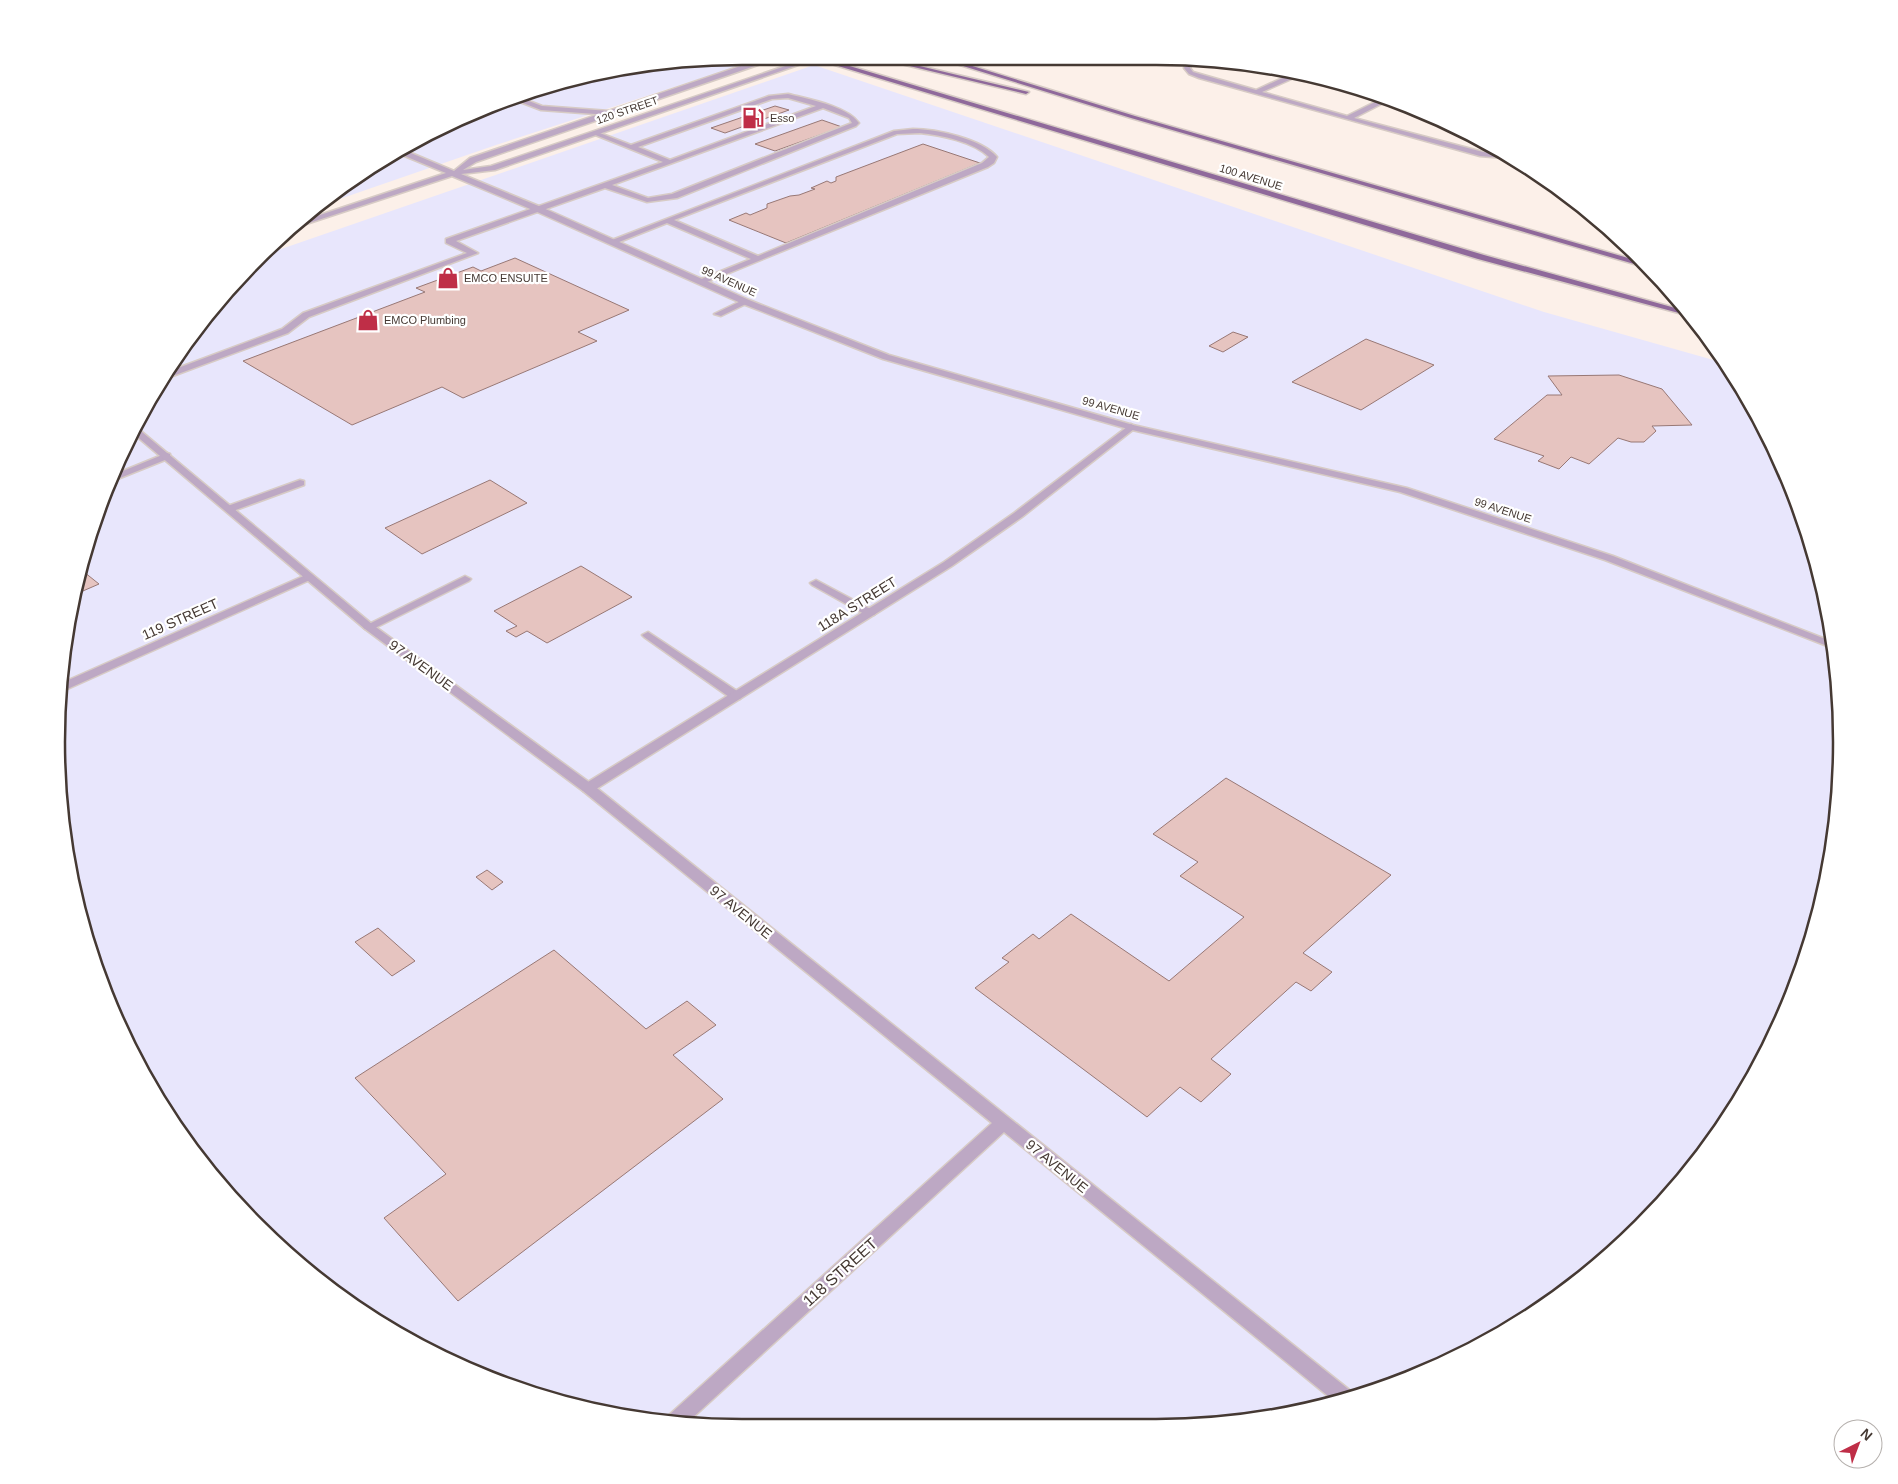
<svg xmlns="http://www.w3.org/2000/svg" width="1898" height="1484" viewBox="0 0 1898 1484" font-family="Helvetica,sans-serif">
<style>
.industrial{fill:#e8e6fc}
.building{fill:#e6c4c0;stroke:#987875}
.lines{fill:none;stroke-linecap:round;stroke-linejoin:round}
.service-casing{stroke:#d7cbc5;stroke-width:3}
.minor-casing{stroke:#d7cbc5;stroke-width:3}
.tertiary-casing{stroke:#d7cbc5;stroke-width:3}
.primary-casing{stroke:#d7cbc5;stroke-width:3}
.service{fill:#bda8c4;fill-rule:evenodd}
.minor{fill:#bda8c4;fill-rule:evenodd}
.tertiary{fill:#bda8c4;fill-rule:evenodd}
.primary{fill:#8f699b;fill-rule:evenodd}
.labels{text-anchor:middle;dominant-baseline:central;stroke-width:4.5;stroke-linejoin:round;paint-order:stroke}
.far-street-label{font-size:11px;fill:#453933;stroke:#fff}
.far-poi-label{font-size:11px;fill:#453933;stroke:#fff;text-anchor:start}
.street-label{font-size:14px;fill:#453933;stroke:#fff}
.near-street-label{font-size:16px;fill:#453933;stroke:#fff}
.rim{fill:none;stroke:#453933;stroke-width:2.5}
</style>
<rect width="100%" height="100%" fill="#fcf0e9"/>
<!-- industrial -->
<g class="industrial">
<polygon points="742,56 769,56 496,145 328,203 399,148 564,80"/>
<polygon points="814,65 1544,312 1724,363 1750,399 1805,521 1836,652 1840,787 1818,919 1771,1045 1700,1159 1608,1257 1499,1336 1376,1391 1201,1426 742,1428 608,1415 479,1375 361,1312 227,1194 148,1085 80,920 56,742 80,565 148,399 258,257"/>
</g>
<!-- building -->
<g class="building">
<polygon points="775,106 789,110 725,133 711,128"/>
<polygon points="822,120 842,127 775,151 755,144"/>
<polygon points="923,144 980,163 786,243 729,220 746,213 750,215 767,208 767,204 790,196 799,195 815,189 811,188 827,181 831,183 836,181 836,177"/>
<polygon points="515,258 629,310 578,332 597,341 463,398 442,387 352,425 243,361 425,292 416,288 473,267 481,271"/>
<polygon points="1233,332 1248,337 1223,352 1209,346"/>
<polygon points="1366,339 1434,365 1361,410 1292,382"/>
<polygon points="1619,375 1662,389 1692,425 1652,426 1656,431 1644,442 1631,442 1618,438 1589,464 1571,457 1559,469 1538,461 1544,456 1494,439 1547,395 1562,395 1548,376"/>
<polygon points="490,480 527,503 422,554 385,528"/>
<polygon points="581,566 632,597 547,643 527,631 516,637 506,631 517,626 494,611"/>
<polygon points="79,568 99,584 76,594"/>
<polygon points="1226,778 1391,875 1303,953 1332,972 1311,991 1296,982 1211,1059 1231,1074 1201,1102 1180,1087 1147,1117 975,988 1009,962 1002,958 1033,934 1039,939 1071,914 1169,981 1244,917 1180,876 1198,862 1153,834"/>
<polygon points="487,870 503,882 492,890 476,877"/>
<polygon points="378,928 415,961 392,976 355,942"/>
<polygon points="554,950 646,1029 687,1001 716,1025 673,1055 723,1099 458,1301 384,1218 446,1174 355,1078"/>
</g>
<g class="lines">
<!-- service casing -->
<g class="service-casing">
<g id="service">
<polygon points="1189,58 1195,58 1190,68 1193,72 1256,90 1289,75 1296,77 1262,92 1347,116 1385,97 1391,99 1354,118 1483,152 1510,155 1516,159 1480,156 1199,78 1189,74 1184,68"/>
<path d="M788,94C808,99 847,106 859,123L856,126L677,198L647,202L605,188L456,241L478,253L309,317L288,333L170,377H165L170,371L282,329L303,313L467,253L446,243V239L663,162L593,134V132H597L631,145L769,96ZM788,98L816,106L670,160L638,147L772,99ZM823,108L849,118L852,123L672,194L648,198L612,185Z"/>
<polygon points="521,98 542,106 609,111 612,113 609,115 541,110 515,100"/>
<path d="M913,129C936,129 982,139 997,157L994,163L988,167L702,284L698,282L699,280L751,259L667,223L614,244L607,242L894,131ZM920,133C941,135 974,142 989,157L982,163L758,256L674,220L897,134Z"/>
<polygon points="743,300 750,302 721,316 714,314"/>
<polygon points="167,453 170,454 170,458 115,480 118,473"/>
<polygon points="300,480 304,481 304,485 233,511 229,512 224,509 225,507"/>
<polygon points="465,576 471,579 469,581 373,629 365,629 363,627"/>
<polygon points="816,580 874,611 876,613 874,615 866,615 812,585 810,583"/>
<polygon points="648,632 740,693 742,696 740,699 732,699 644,637 642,635"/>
</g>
</g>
<!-- minor casing -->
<g class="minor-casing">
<g id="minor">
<polygon points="1131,424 1136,427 1134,429 1022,517 952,566 593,791 583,791 582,788 583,785 944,562 1014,513"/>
<polygon points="308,574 312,575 313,577 312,579 63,691 64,682"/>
</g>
</g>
<!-- tertiary casing -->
<g class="tertiary-casing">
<g id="tertiary">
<polygon points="770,56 788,56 775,59 476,162 463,170 491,166 797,62 800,56 806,56 801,64 495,170 461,174 541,207 749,300 889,355 1133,425 1407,488 1613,556 1833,642 1835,649 1605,560 1400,492 1128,429 883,359 743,304 535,211 452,176 297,227 305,220 446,173 395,152 399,148 454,171 470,158"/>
<polygon points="136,427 373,625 593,785 1352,1392 1353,1396 1333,1400 1004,1132 688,1422 667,1420 669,1415 992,1123 583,791 365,629 134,434"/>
</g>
</g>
<!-- primary casing -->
<g class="primary-casing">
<g id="primary">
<polygon points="805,56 816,56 1484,255 1686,311 1690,316 1478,259"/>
<polygon points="872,57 882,57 1029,92 1026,94"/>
<polygon points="934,57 943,57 1135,116 1642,262 1648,268 1131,118"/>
</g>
</g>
<!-- service -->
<use href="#service" class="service"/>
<!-- minor -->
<use href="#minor" class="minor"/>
<!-- tertiary -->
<use href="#tertiary" class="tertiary"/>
<!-- primary -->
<use href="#primary" class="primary"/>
</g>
<!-- icons -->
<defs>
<g id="fuel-bare" transform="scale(1.725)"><path d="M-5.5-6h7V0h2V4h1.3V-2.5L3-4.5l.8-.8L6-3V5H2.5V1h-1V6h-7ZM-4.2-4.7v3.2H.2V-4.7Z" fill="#bf2e47" stroke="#fff" stroke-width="2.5" paint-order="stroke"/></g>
<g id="shop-bare" transform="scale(1.725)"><path d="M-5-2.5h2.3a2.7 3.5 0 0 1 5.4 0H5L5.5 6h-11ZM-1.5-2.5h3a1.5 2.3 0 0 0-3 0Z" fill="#bf2e47" stroke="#fff" stroke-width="2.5" paint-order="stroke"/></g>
</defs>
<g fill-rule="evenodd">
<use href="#fuel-bare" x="753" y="118"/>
<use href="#shop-bare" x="448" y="278"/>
<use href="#shop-bare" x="368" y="320"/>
</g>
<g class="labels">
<!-- far-street labels -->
<g class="far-street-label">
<text transform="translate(627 110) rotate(-19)">120 STREET</text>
<text transform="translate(1251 177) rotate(17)">100 AVENUE</text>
<text transform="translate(729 281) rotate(24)">99 AVENUE</text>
<text transform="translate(1111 408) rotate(16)">99 AVENUE</text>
<text transform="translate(1503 510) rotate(18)">99 AVENUE</text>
</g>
<!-- far-poi labels -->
<g class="far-poi-label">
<text x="770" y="118">Esso</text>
<text x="464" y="278">EMCO ENSUITE</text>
<text x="384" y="320">EMCO Plumbing</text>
</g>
<!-- street labels -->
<g class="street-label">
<text transform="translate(857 604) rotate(-32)">118A STREET</text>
<text transform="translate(180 619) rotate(-24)">119 STREET</text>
<text transform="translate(421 665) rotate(36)">97 AVENUE</text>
<text transform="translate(741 912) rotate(39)">97 AVENUE</text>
<text transform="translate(1057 1166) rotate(39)">97 AVENUE</text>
</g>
<!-- near-street labels -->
<g class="near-street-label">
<text transform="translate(840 1272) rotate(-42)">118 STREET</text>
</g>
</g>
<!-- crop -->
<path d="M0 0H1898V1484H0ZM742 65H1156A677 677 0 0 1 1833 742V742A677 677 0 0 1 1156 1419H742A677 677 0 0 1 65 742V742A677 677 0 0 1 742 65Z" fill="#fff" fill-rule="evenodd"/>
<path class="rim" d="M742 65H1156A677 677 0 0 1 1833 742V742A677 677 0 0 1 1156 1419H742A677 677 0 0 1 65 742V742A677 677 0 0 1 742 65Z"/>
<!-- north arrow -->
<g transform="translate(1858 1444) rotate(42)"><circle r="24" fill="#ffffff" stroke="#b5b0ad"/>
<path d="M0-4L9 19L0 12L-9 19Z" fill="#bf2e47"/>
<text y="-8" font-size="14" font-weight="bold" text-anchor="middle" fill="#453933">N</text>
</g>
</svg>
